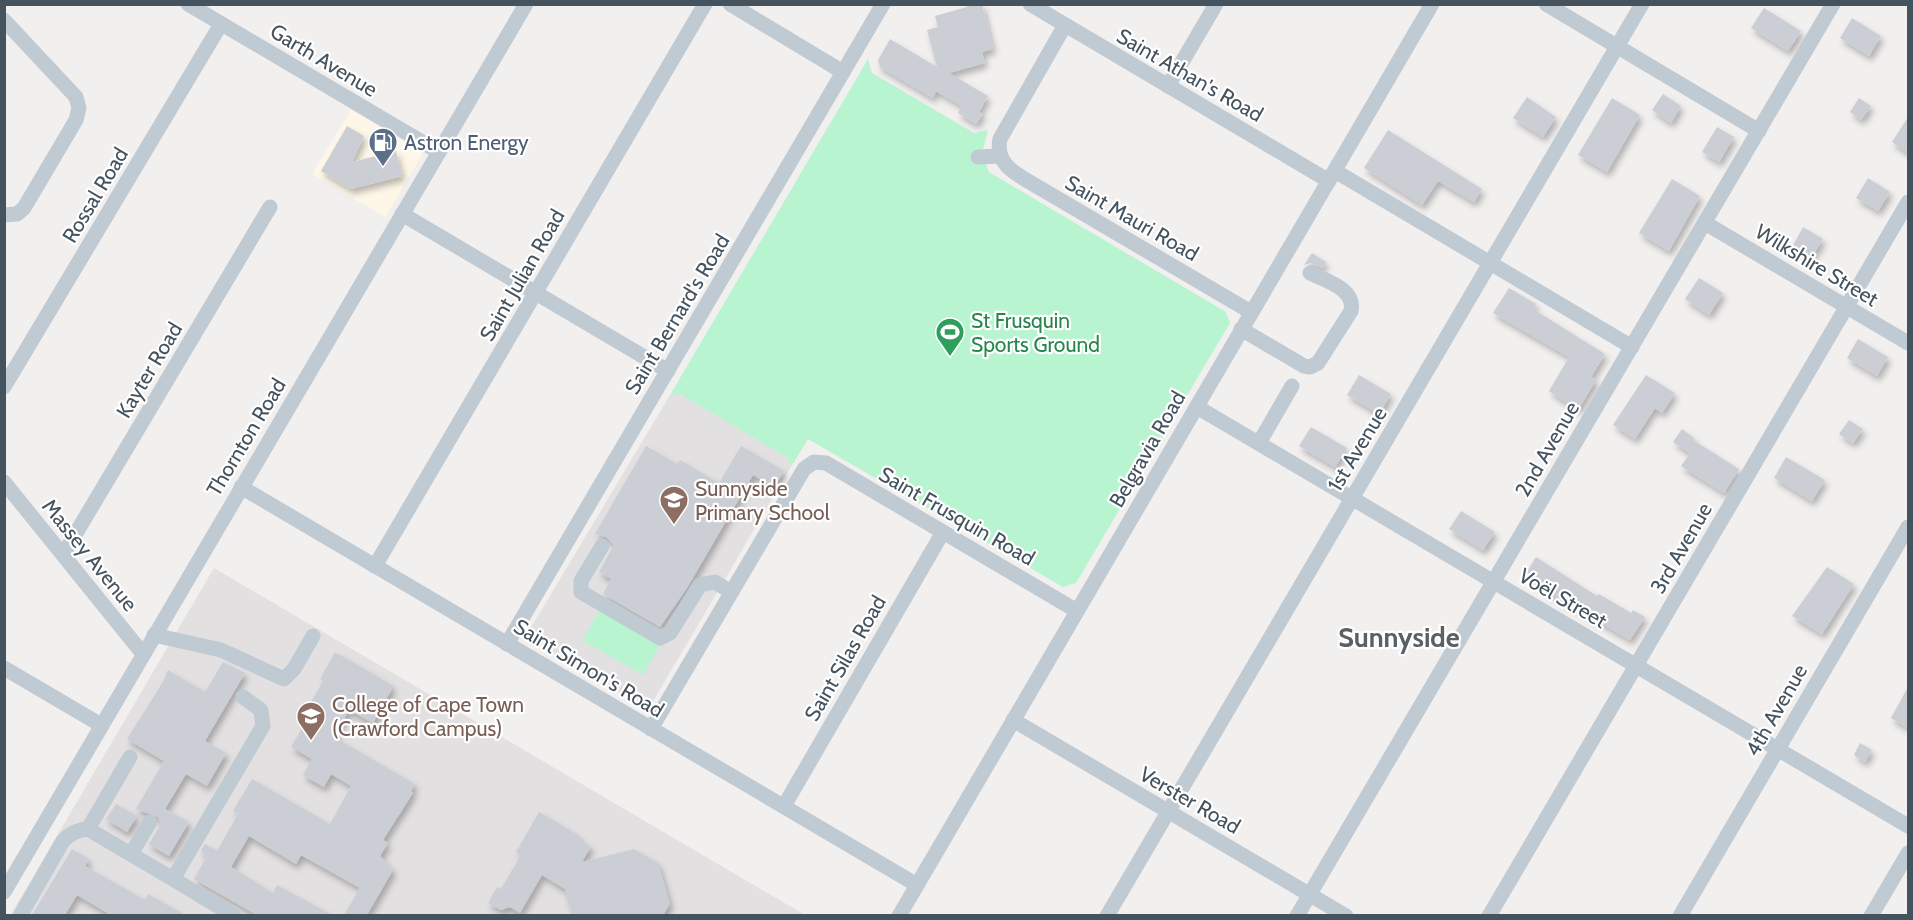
<svg xmlns="http://www.w3.org/2000/svg" width="1913" height="920" viewBox="0 0 1913 920" font-family="Cabin,sans-serif">
<style>
.commercial{fill:#fef7e8}
.education{fill:#e3e0e1}
.green{fill:#b9f4d0}
.building{fill:#cbced5;filter:url(#shadow)}
.lines{fill:none;stroke-linecap:round;stroke-linejoin:round}
.minor{stroke:#bfcad3;stroke-width:15}
.labels{text-anchor:middle;dominant-baseline:central;stroke-width:4.5;stroke-linejoin:round;paint-order:stroke}
.street-label{font-size:21px;fill:#45535f;stroke:#fff}
.service-label{font-size:21px;fill:#4e5e75;stroke:#fff;text-anchor:start}
.leisure-label{font-size:21px;fill:#27864d;stroke:#fff;text-anchor:start}
.education-label{font-size:21px;fill:#785e54;stroke:#fff;text-anchor:start}
.district-label{font-size:27px;font-weight:bold;fill:#5b6065;stroke:#fff}
</style>
<defs>
<filter id="shadow"><feDropShadow dx="3" dy="5" stdDeviation="3" flood-color="#0004"/></filter>
</defs>
<rect width="100%" height="100%" fill="#f2efef"/>
<!-- commercial -->
<polygon class="commercial" points="351,110 421,151 422,155 385,217 312,174"/>
<!-- education -->
<g class="education">
<polygon points="678,393 789,458 791,467 652,703 641,705 529,639 529,631 670,395"/>
<polygon points="214,568 805,915 10,916"/>
</g>
<!-- green -->
<g class="green">
<polygon points="868,59 872,73 974,133 988,130 982,153 989,172 1226,312 1230,323 1076,583 1063,587 808,439 791,467 788,458 678,393 670,395"/>
<polygon points="601,608 661,644 643,675 582,640"/>
</g>
<!-- building -->
<g class="building">
<polygon points="966,4 982,4 993,49 982,52 985,63 949,73 988,96 979,112 983,114 976,124 958,113 962,106 936,91 933,98 880,67 878,60 890,39 937,67 927,30 938,27 935,16 967,7"/>
<polygon points="1764,8 1801,31 1788,51 1751,28"/>
<polygon points="1852,18 1881,36 1869,56 1840,38"/>
<polygon points="1663,94 1681,106 1671,123 1652,110"/>
<polygon points="1527,97 1556,117 1543,137 1513,118"/>
<polygon points="1612,98 1640,115 1607,172 1578,155"/>
<polygon points="1859,98 1871,106 1861,120 1850,112"/>
<polygon points="1908,117 1908,153 1892,142"/>
<polygon points="347,126 364,136 352,162 396,151 402,176 351,189 321,171"/>
<polygon points="1717,127 1734,137 1719,162 1702,152"/>
<polygon points="1388,130 1482,189 1474,202 1438,181 1422,205 1364,168"/>
<polygon points="1868,178 1890,192 1878,211 1856,198"/>
<polygon points="1672,179 1700,196 1669,251 1639,233"/>
<polygon points="1803,227 1823,239 1810,260 1791,249"/>
<polygon points="1312,253 1326,262 1323,268 1310,263 1304,265"/>
<polygon points="1699,278 1723,293 1709,315 1685,299"/>
<polygon points="1509,288 1536,304 1533,309 1605,354 1591,377 1596,380 1578,410 1549,391 1569,357 1493,313"/>
<polygon points="1858,339 1888,357 1877,376 1847,358"/>
<polygon points="1359,375 1391,394 1379,414 1347,395"/>
<polygon points="1646,375 1675,393 1662,413 1655,408 1635,439 1613,425"/>
<polygon points="1849,420 1863,429 1853,443 1839,434"/>
<polygon points="1311,427 1347,448 1335,467 1299,446"/>
<polygon points="1682,429 1694,438 1693,440 1739,469 1724,493 1681,466 1690,453 1673,442"/>
<polygon points="646,446 677,464 680,460 719,483 741,446 784,471 774,487 753,475 687,588 660,627 603,594 611,579 599,572 614,545 606,537 595,534"/>
<polygon points="1786,457 1825,480 1812,501 1774,478"/>
<polygon points="1461,511 1495,532 1483,550 1449,529"/>
<polygon points="1536,557 1597,596 1599,594 1631,613 1633,610 1645,617 1630,640 1544,590 1547,585 1526,573"/>
<polygon points="1827,567 1854,584 1822,634 1792,616"/>
<polygon points="335,652 392,685 392,689 373,723 349,710 334,737 415,784 411,791 413,793 383,840 388,843 380,856 393,870 367,915 344,915 360,888 301,855 296,864 249,836 231,867 273,893 277,885 332,915 257,915 194,879 206,858 201,850 205,844 217,851 238,814 233,811 252,779 330,824 351,786 331,774 324,787 303,775 312,759 291,747 310,714 306,711 323,681 320,679"/>
<polygon points="223,662 245,673 205,741 226,753 207,786 186,774 165,809 189,822 169,856 149,844 161,824 158,817 136,809 164,761 127,739 163,682 168,670 205,692"/>
<polygon points="1908,687 1908,728 1891,718"/>
<polygon points="1860,743 1872,750 1865,762 1854,755"/>
<polygon points="116,804 137,816 127,832 106,819"/>
<polygon points="539,812 580,836 578,839 591,846 582,862 634,849 658,863 670,904 663,915 572,915 565,889 542,875 520,913 510,907 501,910 488,903 497,887 501,889 521,855 516,852"/>
<polygon points="72,849 89,859 85,866 145,900 148,894 185,915 111,915 77,895 65,915 32,915"/>
</g>
<g class="lines">
<!-- minor -->
<g class="minor">
<polyline points="188,4 439,152"/>
<polyline points="730,4 843,72"/>
<polyline points="1030,4 1329,181"/>
<polyline points="1546,4 1759,131"/>
<polyline points="4,20 76,97 79,108 76,120 24,208 17,214 4,215"/>
<path d="M1065,25L1000,139C995,163 1014,173 1033,184L1251,312"/>
<polyline points="1168,86 1216,4"/>
<polyline points="978,157 1000,156"/>
<polyline points="1335,171 1632,347"/>
<polyline points="402,214 668,371"/>
<polyline points="1705,223 1908,343"/>
<path d="M1241,329L1304,366L1310,367L1318,363L1351,311C1356,289 1326,281 1310,273"/>
<polyline points="4,387 221,24"/>
<polyline points="1197,407 1908,826"/>
<polyline points="1259,443 1292,386"/>
<polyline points="4,482 143,654"/>
<polyline points="241,487 917,885"/>
<polyline points="602,546 581,581 581,592 660,638 670,633 700,585 715,582 731,592"/>
<polyline points="63,555 270,207"/>
<polyline points="375,566 705,4"/>
<polyline points="154,635 221,650 284,679 294,669 313,636"/>
<polyline points="507,644 883,4"/>
<polyline points="4,668 101,725"/>
<polyline points="1013,720 1346,916"/>
<polyline points="651,729 804,469 814,462 826,463 1077,611"/>
<polyline points="784,806 943,532"/>
<polyline points="88,829 130,757"/>
<polyline points="131,854 150,822"/>
<polyline points="173,879 234,916"/>
<polyline points="4,892 526,4"/>
<path d="M20,916L63,841C71,833 77,830 88,829L173,879L263,726L261,710L243,697"/>
<polyline points="899,916 1432,4"/>
<polyline points="1107,916 1642,4"/>
<polyline points="1297,916 1833,4"/>
<polyline points="1489,916 1908,202"/>
<polyline points="1680,916 1908,527"/>
<polyline points="1871,916 1908,853"/>
</g>
</g>
<!-- icons -->
<defs>
<g id="fuel-pin" transform="scale(1.5)"><path d="M0 17L-7.5 6A9.5 9.5 0 1 1 7.5 6Z" fill="#5c6f8a" stroke="#fff"/><path d="M-5.5-6h7V0h2V4h1.3V-2.5L3-4.5l.8-.8L6-3V5H2.5V1h-1V6h-7ZM-4.2-4.7v3.2H.2V-4.7Z" fill="#fff"/></g>
<g id="stadium-pin" transform="scale(1.5)"><path d="M0 17L-7.5 6A9.5 9.5 0 1 1 7.5 6Z" fill="#2e9e5b" stroke="#fff"/><path d="M0-5a6.5 5 0 1 0 0 10a6.5 5 0 1 0 0-10ZM-3.5-1.8h7v3.6h-7Z" fill="#fff"/></g>
<g id="school-pin" transform="scale(1.5)"><path d="M0 17L-7.5 6A9.5 9.5 0 1 1 7.5 6Z" fill="#8d6e63" stroke="#fff"/><path d="M0-5L7-2L0 1L-7-2ZM-4 1L0 2.5L4 1V4Q0 6-4 4Z" fill="#fff"/></g>
<g id="university-pin" transform="scale(1.5)"><path d="M0 17L-7.5 6A9.5 9.5 0 1 1 7.5 6Z" fill="#8d6e63" stroke="#fff"/><path d="M0-5L7-2L0 1L-7-2ZM-4 1L0 2.5L4 1V4Q0 6-4 4Z" fill="#fff"/></g>
</defs>
<g fill-rule="evenodd">
<use href="#fuel-pin" x="383" y="142"/>
<use href="#stadium-pin" x="950" y="332"/>
<use href="#school-pin" x="674" y="500"/>
<use href="#university-pin" x="311" y="716"/>
</g>
<g class="labels">
<!-- street labels -->
<g class="street-label">
<text transform="translate(324 60) rotate(31)">Garth Avenue</text>
<text transform="translate(1190 75) rotate(30)">Saint Athan's Road</text>
<text transform="translate(95 195) rotate(-59)">Rossal Road</text>
<text transform="translate(1132 218) rotate(30)">Saint Mauri Road</text>
<text transform="translate(1817 265) rotate(31)">Wilkshire Street</text>
<text transform="translate(522 275) rotate(-60)">Saint Julian Road</text>
<text transform="translate(677 314) rotate(-59)">Saint Bernard's Road</text>
<text transform="translate(149 370) rotate(-59)">Kayter Road</text>
<text transform="translate(246 437) rotate(-59)">Thornton Road</text>
<text transform="translate(1147 449) rotate(-60)">Belgravia Road</text>
<text transform="translate(1357 449) rotate(-59)">1st Avenue</text>
<text transform="translate(1547 449) rotate(-60)">2nd Avenue</text>
<text transform="translate(957 516) rotate(30)">Saint Frusquin Road</text>
<text transform="translate(1681 548) rotate(-60)">3rd Avenue</text>
<text transform="translate(90 555) rotate(51)">Massey Avenue</text>
<text transform="translate(1563 598) rotate(30)">Voël Street</text>
<text transform="translate(845 658) rotate(-60)">Saint Silas Road</text>
<text transform="translate(589 668) rotate(31)">Saint Simon's Road</text>
<text transform="translate(1776 710) rotate(-60)">4th Avenue</text>
<text transform="translate(1190 800) rotate(30)">Verster Road</text>
</g>
<!-- service labels -->
<g class="service-label">
<text x="404" y="142">Astron Energy</text>
</g>
<!-- leisure labels -->
<g class="leisure-label">
<text x="971" y="320">St Frusquin<tspan x="971" dy="24">Sports Ground</tspan></text>
</g>
<!-- education labels -->
<g class="education-label">
<text x="695" y="488">Sunnyside<tspan x="695" dy="24">Primary School</tspan></text>
<text x="332" y="704">College of Cape Town<tspan x="332" dy="24">(Crawford Campus)</tspan></text>
</g>
<!-- district labels -->
<g class="district-label">
<text x="1399" y="637">Sunnyside</text>
</g>
</g>
<!-- border -->
<rect width="1913" height="920" fill="none" stroke="#45535f" stroke-width="12"/>
</svg>
